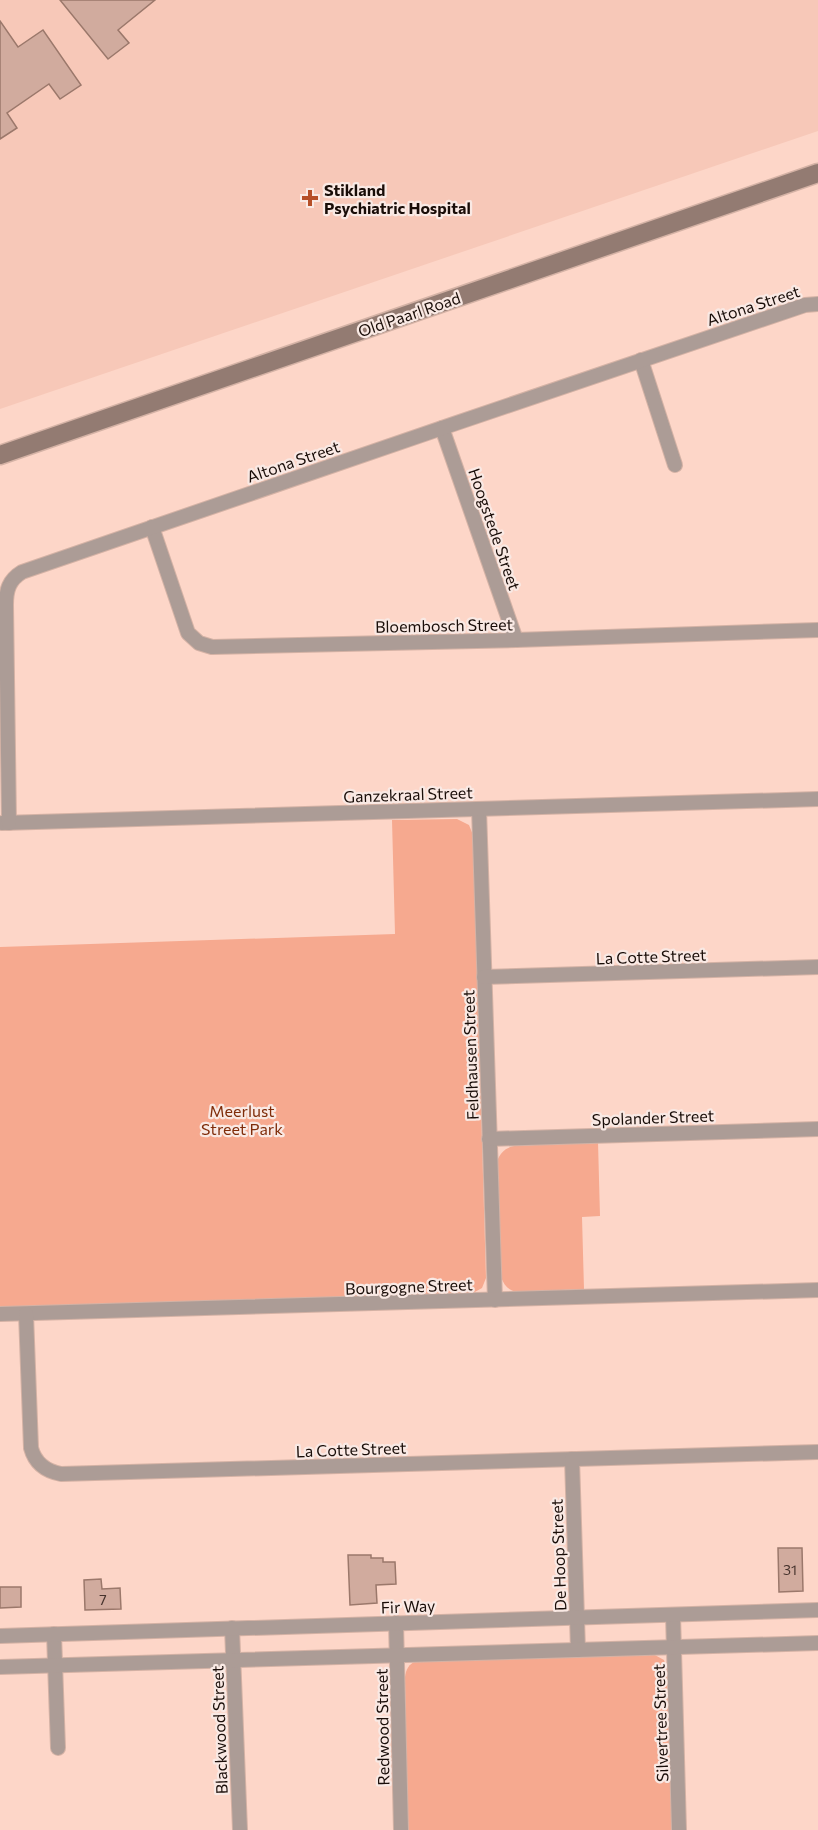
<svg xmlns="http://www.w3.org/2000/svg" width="818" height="1830" viewBox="0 0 818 1830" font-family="Commissioner,sans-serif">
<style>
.built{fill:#f7c8b8}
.green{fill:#f6a98f}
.building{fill:#d1ab9e;stroke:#9b786b;stroke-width:1.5}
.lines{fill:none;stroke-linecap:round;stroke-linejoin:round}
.minor-casing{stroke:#d4b2a5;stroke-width:16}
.secondary-casing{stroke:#d4b2a5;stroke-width:21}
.minor{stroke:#ac9c96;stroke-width:14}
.secondary{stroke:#937b72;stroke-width:18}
.poi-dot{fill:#b64f28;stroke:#f9e9e4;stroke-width:2}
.labels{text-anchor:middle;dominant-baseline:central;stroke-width:4.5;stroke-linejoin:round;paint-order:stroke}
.number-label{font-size:14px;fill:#47342e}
.poi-label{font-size:16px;font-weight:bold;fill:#190d08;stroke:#f9e9e4;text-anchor:start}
.street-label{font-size:16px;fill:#190d08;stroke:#f9e9e4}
.park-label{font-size:16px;fill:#7f2c09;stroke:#f9e9e4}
</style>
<rect width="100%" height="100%" fill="#fdd6c8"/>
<!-- built -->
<polygon class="built" points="0,0 818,0 818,131 0,409"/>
<!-- green -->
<g class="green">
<polygon points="457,819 469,825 473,835 486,1278 482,1288 473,1293 0,1307 0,947 395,934 392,820"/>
<path d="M598,1142L600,1216L582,1217L584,1289L516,1292C508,1290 504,1285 501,1277L497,1161C501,1152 505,1148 514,1146Z"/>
<path d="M653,1654L664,1660L667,1671L672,1830H407L405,1677C406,1669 409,1664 416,1661Z"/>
</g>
<!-- building -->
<g class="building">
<polygon points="60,0 155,0 118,30 129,43 108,59"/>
<polygon points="0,21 18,47 43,30 81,85 60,99 49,84 7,113 17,128 0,139"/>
<polygon points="778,1548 802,1548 803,1591 779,1592"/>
<polygon points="348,1555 371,1555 371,1558 383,1558 383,1562 395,1562 396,1584 376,1585 377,1603 350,1605"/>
<polygon points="101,1579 102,1589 120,1588 121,1609 85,1610 84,1580"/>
<polygon points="0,1587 21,1587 21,1607 0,1608"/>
</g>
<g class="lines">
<!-- minor casing -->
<g class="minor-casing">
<g id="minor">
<polyline points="641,360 675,465"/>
<polyline points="442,428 516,640"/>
<polyline points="152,527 188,633 199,643 212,647 516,640 818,630"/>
<polyline points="479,809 495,1300"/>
<polyline points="2,823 818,799"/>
<path d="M9,823L6,605C6,590 9,580 22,572C282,482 544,393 805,305L818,304"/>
<polyline points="484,977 818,967"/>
<polyline points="489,1139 818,1129"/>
<polyline points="0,1314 818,1290"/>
<path d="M26,1314L31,1448C35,1463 45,1471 61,1474L818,1452"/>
<polyline points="572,1459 578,1650"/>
<polyline points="673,1615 679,1830"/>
<polyline points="396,1623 401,1830"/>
<polyline points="232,1628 240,1830"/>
<polyline points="54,1634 58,1748"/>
<polyline points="0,1636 818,1610"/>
<polyline points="0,1667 818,1643"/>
</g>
</g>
<!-- secondary casing -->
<g class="secondary-casing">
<polyline id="secondary" points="0,455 818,173"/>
</g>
<!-- minor -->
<use href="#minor" class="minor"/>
<!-- secondary -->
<use href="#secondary" class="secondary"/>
</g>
<!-- markers -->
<path class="poi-dot" d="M307 189h6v6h6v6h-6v6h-6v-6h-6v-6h6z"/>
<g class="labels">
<!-- number labels -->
<g class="number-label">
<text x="790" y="1569">31</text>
<text x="103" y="1599">7</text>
</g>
<!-- poi labels -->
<g class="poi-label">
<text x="324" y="189">Stikland<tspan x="324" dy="18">Psychiatric Hospital</tspan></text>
</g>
<!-- street labels -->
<g class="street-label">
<text transform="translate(753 305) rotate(-18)">Altona Street</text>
<text transform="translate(409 314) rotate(-19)">Old Paarl Road</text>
<text transform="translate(293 461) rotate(-19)">Altona Street</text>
<text transform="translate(495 529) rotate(71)">Hoogstede Street</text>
<text transform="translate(444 625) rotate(-1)">Bloembosch Street</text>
<text transform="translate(408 794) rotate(-2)">Ganzekraal Street</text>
<text transform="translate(651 956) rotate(-2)">La Cotte Street</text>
<text transform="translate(470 1055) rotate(-92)">Feldhausen Street</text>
<text transform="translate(653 1117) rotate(-2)">Spolander Street</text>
<text transform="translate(409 1286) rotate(-2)">Bourgogne Street</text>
<text transform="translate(351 1449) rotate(-2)">La Cotte Street</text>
<text transform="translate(558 1555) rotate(-92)">De Hoop Street</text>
<text transform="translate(408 1606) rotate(-2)">Fir Way</text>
<text transform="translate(660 1723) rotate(-92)">Silvertree Street</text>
<text transform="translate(382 1727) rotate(-91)">Redwood Street</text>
<text transform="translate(219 1730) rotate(-92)">Blackwood Street</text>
</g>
<!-- park labels -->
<g class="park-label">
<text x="242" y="1110">Meerlust<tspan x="242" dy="18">Street Park</tspan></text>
</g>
</g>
</svg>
